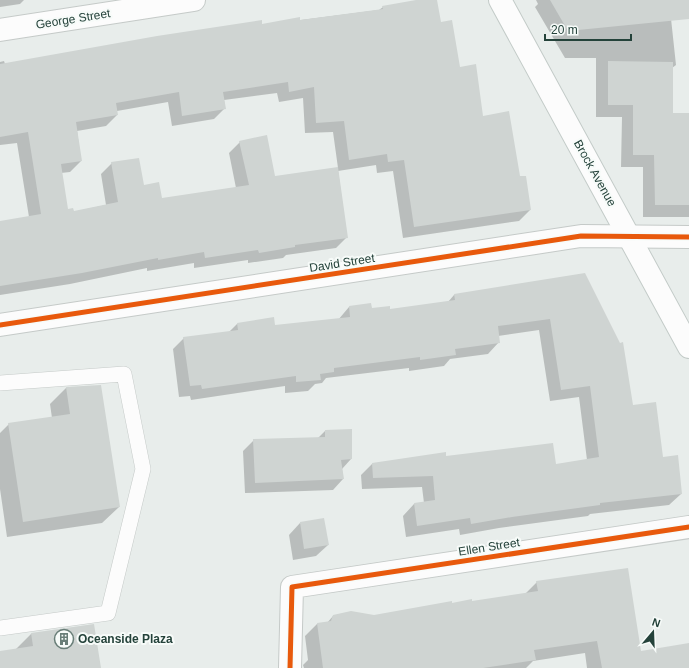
<svg xmlns="http://www.w3.org/2000/svg" width="689" height="668" viewBox="0 0 689 668" font-family="Arial,sans-serif">
<style>
.shadow{fill:#0003;fill-rule:evenodd}
.building{fill:#cfd4d2}
.lines{fill:none;stroke-linecap:round;stroke-linejoin:round}
.service-casing{stroke:#c5cac8;stroke-width:16}
.minor-casing{stroke:#c5cac8;stroke-width:24}
.secondary-casing{stroke:#c3cbc8;stroke-width:24}
.service{stroke:#fcfcfc;stroke-width:15}
.minor{stroke:#fcfcfc;stroke-width:22}
.secondary{stroke:#fcfcfc;stroke-width:22}
.cycleway-casing{stroke:#f7fbf9;stroke-width:8}
.cycleway{stroke:#e8590c;stroke-width:5}
.labels{text-anchor:middle;dominant-baseline:central;stroke-width:4;stroke-linejoin:round;paint-order:stroke}
.street-label{font-size:12px;fill:#24423a;stroke:#f7fbf9}
.poi-label{font-size:12px;font-weight:bold;fill:#24423a;stroke:#f7fbf9;text-anchor:start}
</style>
<rect width="100%" height="100%" fill="#e8edeb"/>
<!-- shadow -->
<g class="shadow">
<polygon points="0,0 24,0 20,4 0,7"/>
<path d="M422,0H436L440,23L459,68L482,117L519,178L530,210L519,221L403,238L393,171L377,173L376,165L338,171L347,237L336,248L286,255L283,258L248,263V260L194,268V263L147,271V268L70,284L0,295V222L29,217L17,143L0,145V62L4,61L5,64L262,25L379,10L383,7ZM277,93L279,102L303,98L305,133L333,132L338,168L274,177L240,142L229,153L236,188L161,199L112,163L101,174L106,205L73,212L67,210L61,173L70,172L81,161L77,131L106,126L117,115V111L168,102L172,126L214,119L225,108L224,100Z"/>
<polygon points="536,0 669,0 676,65 672,68 672,114 689,114 689,217 643,217 643,167 621,167 622,117 596,117 596,58 565,58 535,7 538,4"/>
<polygon points="584,274 632,406 681,494 669,505 590,514 588,516 499,528 460,535 459,529 406,537 403,516 414,504 424,503 422,487 362,489 361,475 372,464 446,457 555,465 587,460 579,397 550,401 539,330 498,336 499,342 488,354 450,359 444,366 409,371 409,368 326,378 322,383 315,384 308,391 285,393 285,386 191,400 190,396 179,397 173,349 184,338 229,332 237,324 274,326 338,320 349,307 389,310 448,302 454,295"/>
<polygon points="100,386 119,507 102,523 7,537 0,489 0,433 9,424 52,418 50,404 66,388"/>
<polygon points="351,430 351,459 342,469 343,479 333,490 245,493 243,451 254,440 318,438 325,431"/>
<polygon points="300,523 328,545 316,556 293,560 289,535"/>
<polygon points="537,582 640,652 689,644 689,668 587,668 585,653 533,661 526,668 304,668 303,665 308,660 305,636 317,624 327,623 333,616 374,616 525,594"/>
<polygon points="93,625 100,668 0,668 0,659 16,649 31,634"/>
</g>
<!-- building -->
<g class="building">
<polygon points="416,0 437,0 441,22 452,20 460,67 476,64 483,116 509,111 520,176 526,176 531,210 414,227 404,160 388,162 387,154 349,160 344,121 316,123 314,87 289,92 288,82 223,92 226,109 182,116 179,92 116,103 118,115 76,122 82,161 61,164 68,209 73,208 74,211 118,202 111,162 139,158 144,185 159,182 162,198 249,185 239,141 267,135 275,176 338,167 348,238 295,245 295,247 259,253 258,250 205,258 204,252 158,260 158,258 82,273 0,286 0,221 41,214 28,132 0,137 0,64 157,36 262,20 262,24 300,17 300,20 383,9 382,6"/>
<polygon points="550,0 689,0 689,19 568,31"/>
<polygon points="608,61 673,62 673,113 689,113 689,205 655,205 654,155 633,155 633,105 608,105"/>
<polygon points="585,273 620,343 623,342 633,405 656,402 663,457 678,455 682,494 600,503 600,505 512,517 471,524 470,518 417,526 414,503 435,500 433,476 373,478 372,463 446,452 446,456 553,443 556,464 599,457 590,386 561,390 550,319 498,326 500,343 455,349 456,355 420,360 420,357 334,368 334,372 320,374 321,380 296,382 296,376 202,389 201,385 190,386 183,337 238,330 237,323 274,317 275,325 350,317 349,306 371,303 372,308 390,306 390,309 455,300 454,294"/>
<polygon points="101,385 120,507 23,522 8,423 70,414 66,387"/>
<polygon points="352,429 352,459 341,460 344,479 255,483 253,439 325,437 325,430"/>
<polygon points="324,518 329,545 304,549 300,522"/>
<polygon points="628,568 641,651 689,643 689,668 602,668 597,641 534,650 536,660 483,668 323,668 317,623 331,621 333,615 351,611 374,615 452,601 452,603 472,599 472,601 538,591 536,581"/>
<polygon points="94,624 101,668 0,668 0,651 33,646 31,633"/>
</g>
<g class="lines">
<!-- service casing -->
<g class="service-casing">
<polyline id="service" points="0,383 124,374 143,469 108,613 0,628"/>
</g>
<!-- minor casing -->
<g class="minor-casing">
<g id="minor">
<polyline points="0,30 194,0"/>
<polyline points="0,325 581,236 689,237"/>
<polyline points="290,668 292,587 689,527"/>
</g>
</g>
<!-- secondary casing -->
<g class="secondary-casing">
<polyline id="secondary" points="500,0 689,347"/>
</g>
<!-- service -->
<use href="#service" class="service"/>
<!-- minor -->
<use href="#minor" class="minor"/>
<!-- secondary -->
<use href="#secondary" class="secondary"/>
<!-- cycleway casing -->
<g class="cycleway-casing">
<g id="cycleway">
<polyline points="0,325 581,236 689,237"/>
<polyline points="290,668 292,587 689,527"/>
</g>
</g>
<!-- cycleway -->
<use href="#cycleway" class="cycleway"/>
</g>
<!-- icons -->
<defs>
<g id="building-ring" transform="scale(1)"><circle r="9.5" fill="#f7fbf9" stroke="#697e78" stroke-width="1.5"/><path d="M-4-6H4V6H1V3H-1V6H-4ZM-2.5-4.3h1.7v1.8h-1.7ZM.8-4.3h1.7v1.8H.8ZM-2.5-1h1.7V.8h-1.7ZM.8-1h1.7V.8H.8Z" fill="#697e78"/></g>
</defs>
<g fill-rule="evenodd">
<use href="#building-ring" x="64" y="639"/>
</g>
<g class="labels">
<!-- street labels -->
<g class="street-label">
<text transform="translate(73 19) rotate(-9)">George Street</text>
<text transform="translate(595 173) rotate(61)">Brock Avenue</text>
<text transform="translate(342 263) rotate(-9)">David Street</text>
<text transform="translate(489 547) rotate(-9)">Ellen Street</text>
</g>
<!-- poi labels -->
<g class="poi-label">
<text x="78" y="639">Oceanside Plaza</text>
</g>
</g>
<!-- north arrow -->
<g transform="translate(653 632) rotate(19)" stroke="#f7fbf9" stroke-width="3" paint-order="stroke">
<path d="M0-3L7 15L0 10L-7 15Z" fill="#24423a"/>
<text y="-6" font-size="11" font-weight="bold" text-anchor="middle" fill="#24423a">N</text>
</g>
<!-- scale -->
<path d="M545 34v6h86v-6" fill="none" stroke="#24423a" stroke-width="2"/>
<text x="551" y="34" font-size="12" fill="#24423a" stroke="#f7fbf9" stroke-width="3" paint-order="stroke">20 m</text>
</svg>
